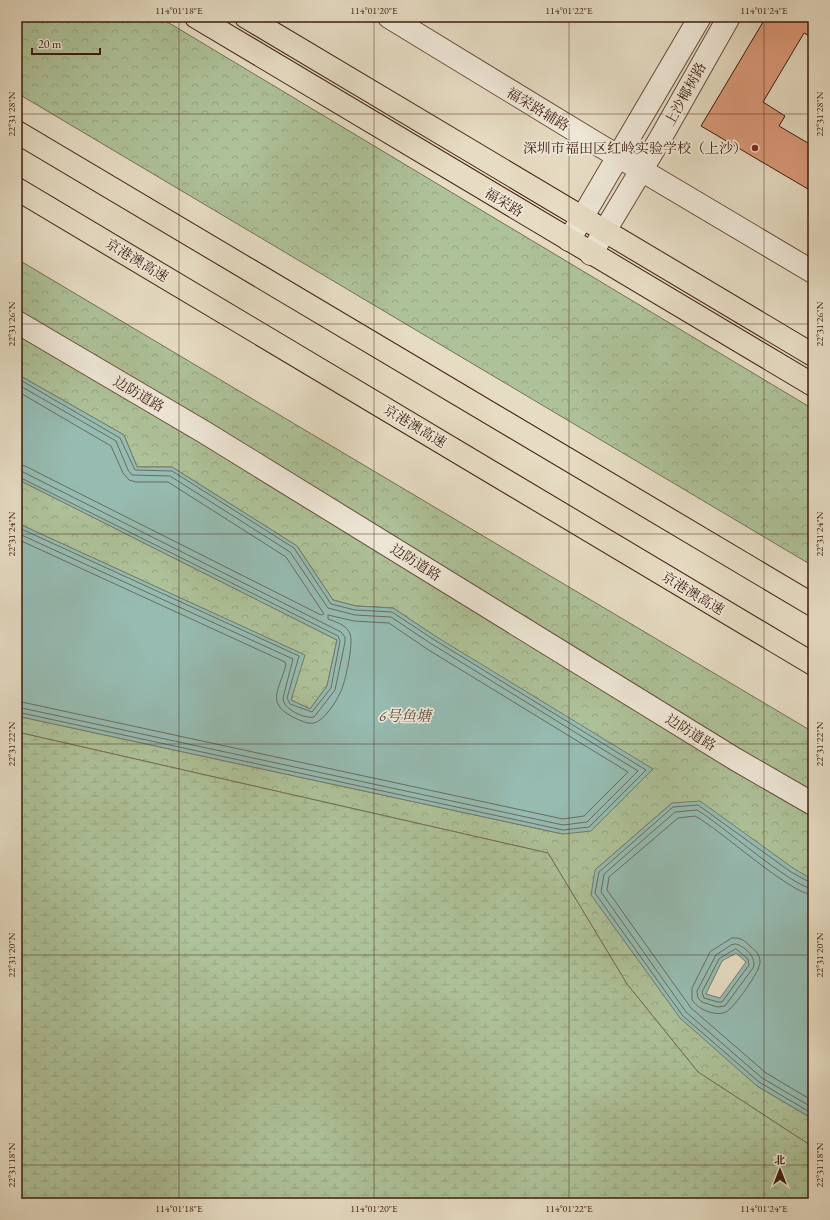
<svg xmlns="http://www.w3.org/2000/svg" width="830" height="1220" viewBox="0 0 830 1220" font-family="'EB Garamond','Noto Serif SC',serif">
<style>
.forest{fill:url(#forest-crowns);stroke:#767054}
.wetland{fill:url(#wetland-marsh);stroke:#767054}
.water{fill:#96bcb2;stroke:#727c70;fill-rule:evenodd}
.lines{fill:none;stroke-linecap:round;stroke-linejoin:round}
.shore{stroke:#6a6c60;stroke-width:1}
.building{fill:#db9a7a;stroke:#3d1d0e}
.minor-casing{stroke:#674d3b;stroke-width:24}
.major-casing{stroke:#3d1d0e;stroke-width:24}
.highway-casing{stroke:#3d1d0e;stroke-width:24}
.minor{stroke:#efe8d8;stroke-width:22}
.major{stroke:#e6dcc3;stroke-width:22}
.highway{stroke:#e6dcc3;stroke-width:22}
.ticks{fill:none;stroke:#3d1d0e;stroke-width:1;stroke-opacity:0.45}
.poi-dot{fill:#8f2418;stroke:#efe8d8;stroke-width:1.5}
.labels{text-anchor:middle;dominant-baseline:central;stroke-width:3.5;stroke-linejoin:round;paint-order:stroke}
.street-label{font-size:14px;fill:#3d1d0e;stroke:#efe8d8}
.poi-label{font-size:14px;fill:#3d1d0e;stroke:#efe8d8;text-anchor:end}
.water-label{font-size:15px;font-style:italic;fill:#584d3f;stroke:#efe8d8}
.neatline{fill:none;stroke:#3d1d0e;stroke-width:1.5}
.ticks-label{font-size:10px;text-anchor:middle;fill:#3d1d0e}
</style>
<defs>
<pattern id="forest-crowns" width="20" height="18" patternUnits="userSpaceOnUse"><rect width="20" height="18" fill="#aec299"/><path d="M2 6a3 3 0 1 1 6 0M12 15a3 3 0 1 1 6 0" fill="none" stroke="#97a683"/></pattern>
<pattern id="wetland-marsh" width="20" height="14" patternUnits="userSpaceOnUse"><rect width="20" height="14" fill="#aec299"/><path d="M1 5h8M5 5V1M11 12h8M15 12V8" fill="none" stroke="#97a683"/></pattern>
</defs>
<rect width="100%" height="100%" fill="#e6dcc3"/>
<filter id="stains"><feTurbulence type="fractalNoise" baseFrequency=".005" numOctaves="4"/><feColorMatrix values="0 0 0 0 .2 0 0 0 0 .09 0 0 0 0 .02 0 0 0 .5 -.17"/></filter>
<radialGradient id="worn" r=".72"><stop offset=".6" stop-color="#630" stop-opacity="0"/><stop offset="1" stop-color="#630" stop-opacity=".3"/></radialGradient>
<!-- forest -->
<g class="forest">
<polygon points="17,17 159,17 813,409 813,566 17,93"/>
<polygon points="17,259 813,732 813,880 672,803 595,870 757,1086 813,1119 813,1147 698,1072 627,984 548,853 17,732 17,716 563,834 435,636 393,608 356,606 333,600 297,546 172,467 137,467 124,435 17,374"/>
<polygon points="17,479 337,640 327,686 310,709 291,700 304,655 17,523"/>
</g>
<!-- wetland -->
<polygon class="wetland" points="17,732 548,853 627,984 698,1072 813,1147 813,1203 17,1203"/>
<!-- water -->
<g class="water">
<polygon points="17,374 124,435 137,467 172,467 297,546 333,600 356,606 393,608 435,636 653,769 591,831 563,834 17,716 17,523 305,655 291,700 310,709 327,686 337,640 17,479"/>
<path d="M700,801L793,868L813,880V1119L757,1086L680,1018L591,895L595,870L672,803ZM736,953L746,962L720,998L706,994L722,961Z"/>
</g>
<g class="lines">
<!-- shore -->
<g class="shore">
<polyline points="17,378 120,438 135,470 172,471 294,548 331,604 355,610 392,612 433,639 646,770 589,827 563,830 17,712"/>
<polyline points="17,384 116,441 128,470 132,475 170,476 290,552 328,608 355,615 391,617 430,643 638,771 587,822 563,825 17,707"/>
<polyline points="17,391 111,446 123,473 129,480 136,482 168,482 286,557 324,614 321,615 25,466 17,465"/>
<path d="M17,471L23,472L341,632L345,637V642L335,690L314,717C304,719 283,709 283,698L293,659L17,533"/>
<polyline points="17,476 338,636 340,641 331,688 312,712 290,704 287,698 299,656 17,527"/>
<path d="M17,539L285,662L286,665C278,693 265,704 297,719C304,722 310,725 317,722C326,717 336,702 340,693C345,685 354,642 350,634C347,625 336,622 328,619V615L354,621L389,623L427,649L628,772L584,816L563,819L17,701"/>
<polyline points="813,884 791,872 698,805 673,807 599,872 595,893 683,1016 759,1082 813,1114"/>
<path d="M813,889C792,887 721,824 697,810L675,812L604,874L601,892L686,1012L762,1078L813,1108"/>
<path d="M813,895C790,894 721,830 695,816L678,818L609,877L607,890L691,1008L766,1073L813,1101"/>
<path d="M732,938C741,937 745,941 751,947C756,951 760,955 760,962C761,970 734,1008 726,1012C716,1017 696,1009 692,999V988L710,952Z"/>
<path d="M736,944C746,947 757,958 753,968L725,1006L717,1007L702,1002L698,998L697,991L716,955L731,945Z"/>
<polygon points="736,949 748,959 749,965 722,1002 718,1002 704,998 702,992 719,959"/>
</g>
</g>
<!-- building -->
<polygon class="building" points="766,17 813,17 813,38 804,33 763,102 785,116 779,126 813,146 813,192 701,126"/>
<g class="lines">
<!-- minor casing -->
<g class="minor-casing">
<g id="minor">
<polyline points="389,17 594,142 813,272"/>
<polyline points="569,240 700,17"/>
<polyline points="591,254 660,139 729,17"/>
<polyline points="17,322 204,432 735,759 813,804"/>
</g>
</g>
<!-- major casing -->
<g class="major-casing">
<g id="major">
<polyline points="196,17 813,385"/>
<polyline points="246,17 813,355"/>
</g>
</g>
<!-- highway casing -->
<g class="highway-casing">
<g id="highway">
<polyline points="17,132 813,605"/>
<polyline points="17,189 813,664"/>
</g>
</g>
<!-- minor -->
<use href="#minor" class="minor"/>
<!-- major -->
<use href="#major" class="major"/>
<!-- highway -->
<use href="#highway" class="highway"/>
</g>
<!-- ticks -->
<path class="ticks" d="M179,17V1203M374,17V1203M569,17V1203M764,17V1203M17,114H813M17,324H813M17,534H813M17,744H813M17,955H813M17,1165H813"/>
<!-- markers -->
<circle class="poi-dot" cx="755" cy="148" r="4"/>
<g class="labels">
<!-- street labels -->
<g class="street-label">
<text transform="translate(685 94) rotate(-61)">上沙椰树路</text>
<text transform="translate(538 109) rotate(31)">福荣路辅路</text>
<text transform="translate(504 202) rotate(31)">福荣路</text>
<text transform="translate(137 260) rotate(31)">京港澳高速</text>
<text transform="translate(139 394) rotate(30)">边防道路</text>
<text transform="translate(415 426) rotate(31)">京港澳高速</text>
<text transform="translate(416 562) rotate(32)">边防道路</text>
<text transform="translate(693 593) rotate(31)">京港澳高速</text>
<text transform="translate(691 732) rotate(32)">边防道路</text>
</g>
<!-- poi labels -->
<g class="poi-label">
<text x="747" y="148">深圳市福田区红岭实验学校（上沙）</text>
</g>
<!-- water labels -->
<g class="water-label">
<text x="405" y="715">6号鱼塘</text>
</g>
</g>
<!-- margin -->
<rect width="830" height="1220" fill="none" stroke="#e6dcc3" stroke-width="44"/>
<!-- north arrow -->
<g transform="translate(780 1170)" stroke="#efe8d8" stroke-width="3" paint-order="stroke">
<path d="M0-3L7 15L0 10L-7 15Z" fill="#3d1d0e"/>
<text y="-6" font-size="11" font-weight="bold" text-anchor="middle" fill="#3d1d0e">北</text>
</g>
<!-- scale -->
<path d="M32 48v6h68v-6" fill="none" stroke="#3d1d0e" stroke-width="2"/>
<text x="38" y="48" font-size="12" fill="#3d1d0e" stroke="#efe8d8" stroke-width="3" paint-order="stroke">20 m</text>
<rect x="22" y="22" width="786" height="1176" class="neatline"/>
<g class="ticks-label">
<text x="179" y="14">114°01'18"E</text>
<text x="374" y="14">114°01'20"E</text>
<text x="569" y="14">114°01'22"E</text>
<text x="764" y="14">114°01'24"E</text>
<text transform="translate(11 114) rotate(-90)" y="4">22°31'28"N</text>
<text transform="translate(819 114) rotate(-90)" y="4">22°31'28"N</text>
<text transform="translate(11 324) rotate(-90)" y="4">22°31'26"N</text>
<text transform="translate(819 324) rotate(-90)" y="4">22°31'26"N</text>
<text transform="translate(11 534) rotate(-90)" y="4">22°31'24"N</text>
<text transform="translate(819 534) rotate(-90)" y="4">22°31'24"N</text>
<text transform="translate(11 744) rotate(-90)" y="4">22°31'22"N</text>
<text transform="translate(819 744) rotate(-90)" y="4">22°31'22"N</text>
<text transform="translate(11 955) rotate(-90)" y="4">22°31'20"N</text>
<text transform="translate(819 955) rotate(-90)" y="4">22°31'20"N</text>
<text transform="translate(11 1165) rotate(-90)" y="4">22°31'18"N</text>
<text transform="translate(819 1165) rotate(-90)" y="4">22°31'18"N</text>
<text x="179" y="1212">114°01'18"E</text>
<text x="374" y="1212">114°01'20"E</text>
<text x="569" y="1212">114°01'22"E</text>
<text x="764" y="1212">114°01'24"E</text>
</g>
<rect width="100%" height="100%" filter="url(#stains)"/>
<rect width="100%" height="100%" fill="url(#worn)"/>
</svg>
